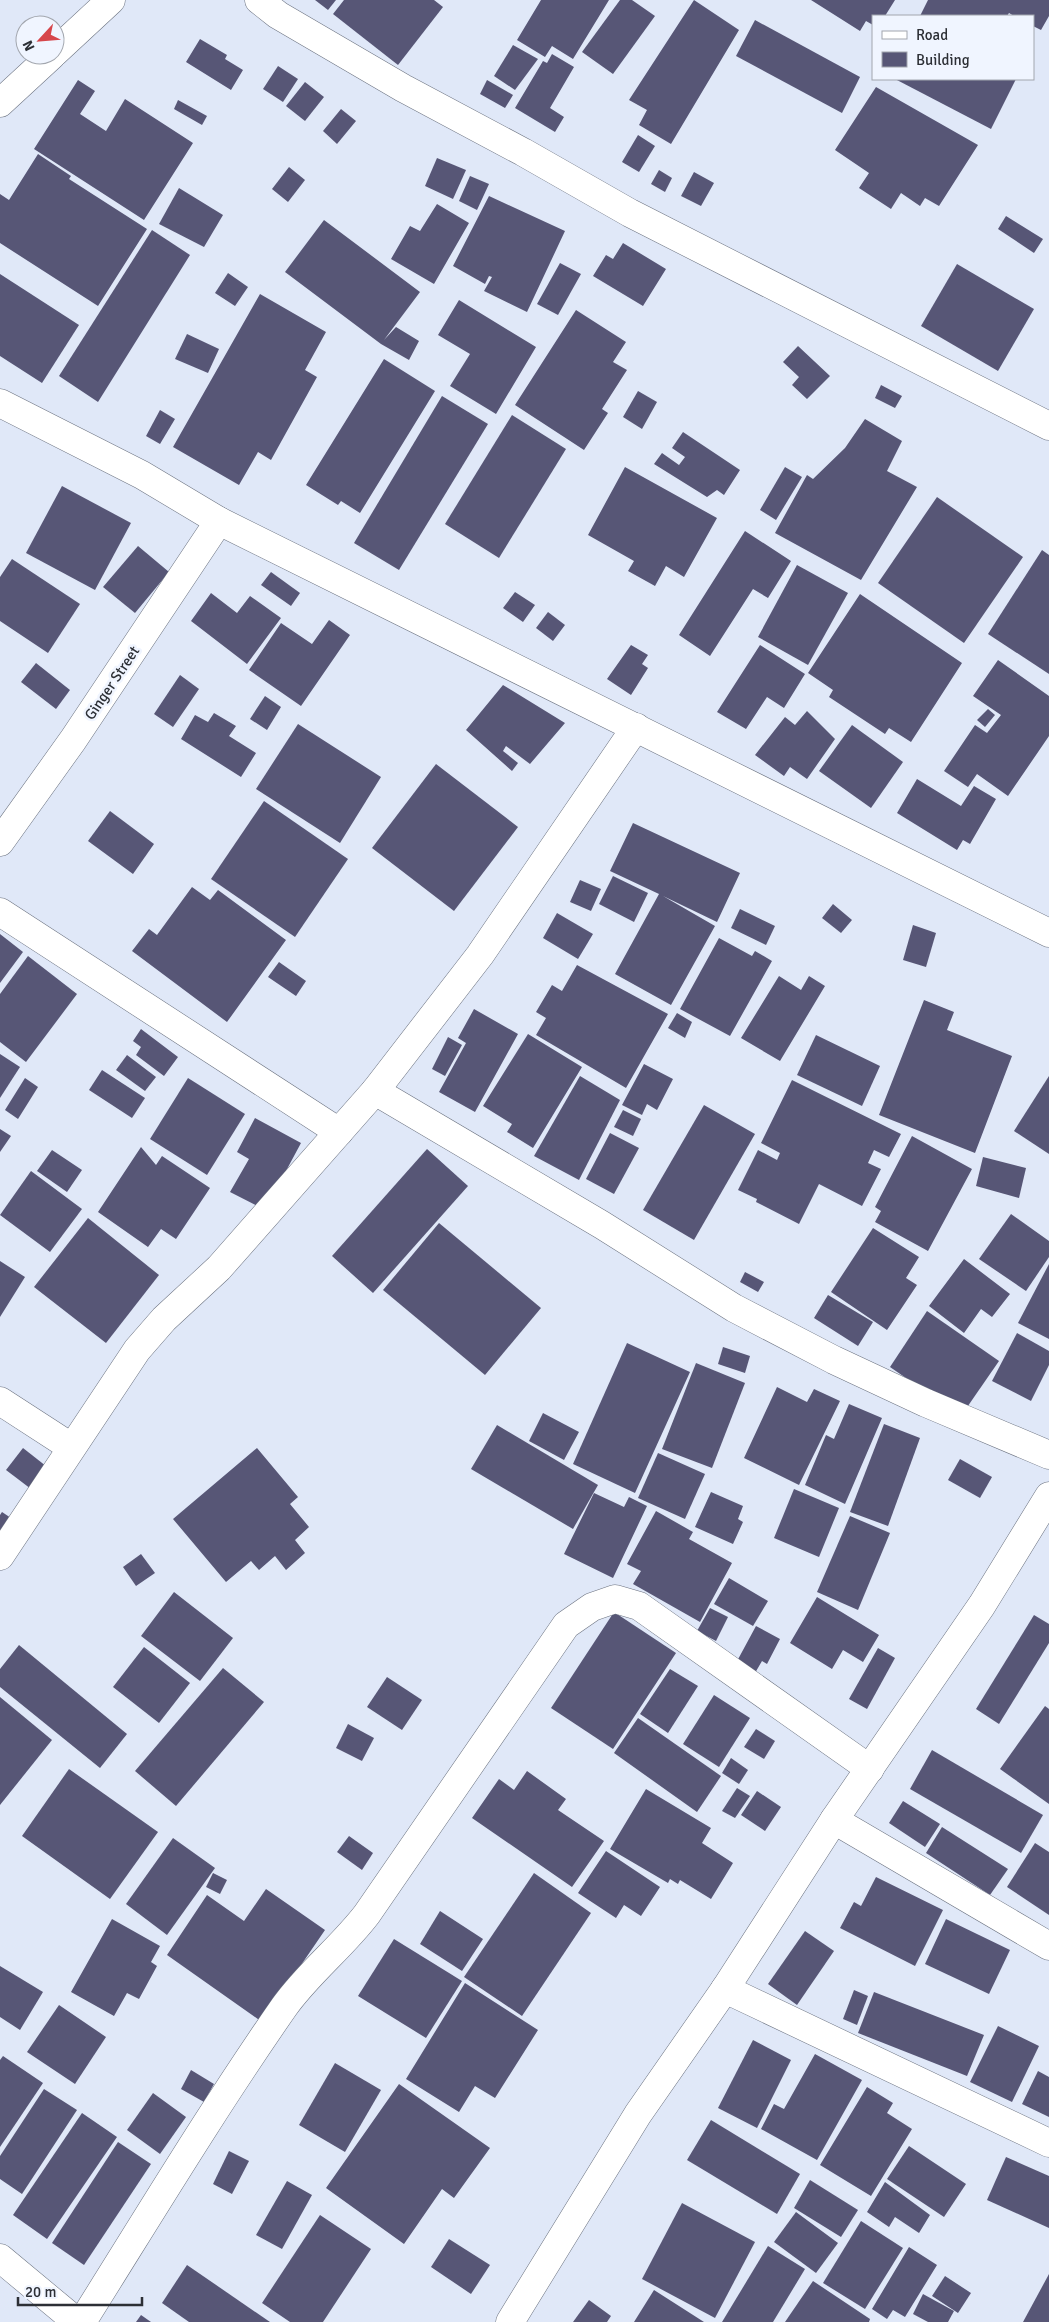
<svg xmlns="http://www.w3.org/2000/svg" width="1049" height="2322" viewBox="0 0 1049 2322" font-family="Signika,sans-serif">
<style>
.building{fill:#575676}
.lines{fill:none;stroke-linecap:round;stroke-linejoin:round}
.minor-casing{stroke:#6c7381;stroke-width:29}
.minor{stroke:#fff;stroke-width:28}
.labels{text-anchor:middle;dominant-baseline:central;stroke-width:5;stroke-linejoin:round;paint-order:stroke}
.street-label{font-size:15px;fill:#2c2f35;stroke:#f0f5ff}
</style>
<rect width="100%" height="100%" fill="#e0e8f8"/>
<!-- building -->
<g class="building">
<polygon points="315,0 336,0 328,10"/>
<polygon points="344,0 434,0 443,7 398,65 333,14"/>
<polygon points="541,0 609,0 573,59 552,46 545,57 517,40"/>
<polygon points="620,0 632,0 655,16 613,74 582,52"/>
<polygon points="694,0 739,30 671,144 639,125 647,110 629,100"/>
<polygon points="811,0 895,0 885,16 873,16 873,25 866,21 860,31"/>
<polygon points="928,0 1049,0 1049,16 1041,30 1033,26 1033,16 1014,16 1009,13 1007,16 920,16"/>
<polygon points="755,20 860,77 842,113 736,56"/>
<polygon points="200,39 227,55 225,59 243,70 231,90 186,62"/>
<polygon points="513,45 538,59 515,90 494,76"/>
<polygon points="552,54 574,67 550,108 564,117 555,132 515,108 543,61 547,63"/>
<polygon points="278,66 298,79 283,102 263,89"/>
<polygon points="895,79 1016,79 991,129"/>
<polygon points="78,80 95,91 80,114 106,131 125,99 193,143 144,220 34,149"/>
<polygon points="487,80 513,95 505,108 480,94"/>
<polygon points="305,82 324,97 305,121 286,106"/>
<polygon points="876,87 978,145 939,206 925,198 920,206 901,193 891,209 859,188 869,173 835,150"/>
<polygon points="178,100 207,116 202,125 174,109"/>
<polygon points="341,109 356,121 337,144 323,131"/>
<polygon points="638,135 655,146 639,172 622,162"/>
<polygon points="38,154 71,176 69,179 147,229 98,306 0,243 0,194 9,200"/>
<polygon points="437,158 466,170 453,199 425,186"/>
<polygon points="289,167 305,180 288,202 272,189"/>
<polygon points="659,170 672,178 665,192 651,184"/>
<polygon points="694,172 714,183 701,206 681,196"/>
<polygon points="470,176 489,184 477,210 459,201"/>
<polygon points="179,188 223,215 204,247 159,224"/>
<polygon points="489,196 565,231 527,312 484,291 492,277 489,276 485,284 453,266"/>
<polygon points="437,204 469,223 434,284 391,259 410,226 420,231"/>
<polygon points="1006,216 1043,239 1034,253 998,229"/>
<polygon points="324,220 420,292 384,340 396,327 419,341 409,360 381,344 285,272"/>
<polygon points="152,230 190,255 98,402 59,376"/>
<polygon points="623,243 666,269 643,306 593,276 606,255 613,259"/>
<polygon points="560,263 581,274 558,315 537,304"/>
<polygon points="957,264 1034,309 998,371 921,326"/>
<polygon points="228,273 248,287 235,306 215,293"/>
<polygon points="0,274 79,325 42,383 0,356"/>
<polygon points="260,294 326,332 305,370 317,377 271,460 258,452 239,485 173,447"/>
<polygon points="459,300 536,347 496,414 450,386 470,354 438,335"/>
<polygon points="576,310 626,342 613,362 627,370 602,409 608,413 584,450 515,405"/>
<polygon points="187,334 219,349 208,373 175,359"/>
<polygon points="798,346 830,376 807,399 792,385 799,377 783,362"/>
<polygon points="384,359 435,391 360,513 341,501 338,505 306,485"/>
<polygon points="881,385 902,396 895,408 875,398"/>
<polygon points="638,391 657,402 642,429 623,417"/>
<polygon points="442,396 488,424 399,570 354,543"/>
<polygon points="160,410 175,419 160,444 146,436"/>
<polygon points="512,415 566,449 499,558 445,524"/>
<polygon points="865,419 902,441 887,471 917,487 861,580 775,533 807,475 813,479 845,448"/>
<polygon points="683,432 740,470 724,495 717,490 707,497 654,464 662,453 679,465 685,457 672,448"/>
<polygon points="625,467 717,518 684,577 666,566 655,586 628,571 634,561 588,535"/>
<polygon points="785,467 802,477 776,520 760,510"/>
<polygon points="62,486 131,523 95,590 26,553"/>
<polygon points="937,497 1023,557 964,643 878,583"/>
<polygon points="745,531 791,561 768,598 753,589 710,656 679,635"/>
<polygon points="138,546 169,572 135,613 103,587"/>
<polygon points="1042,550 1049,555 1049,674 988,634"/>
<polygon points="12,559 80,604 48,653 0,621 0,577"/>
<polygon points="797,565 848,593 808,665 758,637"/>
<polygon points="271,572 300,593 291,606 261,585"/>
<polygon points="515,592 535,605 523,622 503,608"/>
<polygon points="211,593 237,613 250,596 281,618 247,664 191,621"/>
<polygon points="860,594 962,663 911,742 889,728 885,734 829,697 833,690 808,673"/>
<polygon points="548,612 565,625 553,641 536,628"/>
<polygon points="329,620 350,635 301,706 249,670 281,623 312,644"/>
<polygon points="631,645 648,655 642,664 648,668 631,695 607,679"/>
<polygon points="760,645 805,674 784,708 767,697 746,729 717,712"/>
<polygon points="998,660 1049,696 1049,736 1008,796 977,774 968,787 944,771 975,725 987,733 1001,715 973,696"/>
<polygon points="36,663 70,690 56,709 21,682"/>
<polygon points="180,675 199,689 173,727 154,714"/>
<polygon points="503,685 565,723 530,764 506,746 503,751 518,763 512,771 466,730"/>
<polygon points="265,696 281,707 267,730 250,719"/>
<polygon points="988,709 995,715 985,727 977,720"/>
<polygon points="807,711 835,739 807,779 790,767 784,776 755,755 785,717 795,725"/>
<polygon points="214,713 236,726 229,736 256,753 241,777 181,739 195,715 208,722"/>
<polygon points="298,724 381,777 340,843 256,789"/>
<polygon points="852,725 903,762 871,808 819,771"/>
<polygon points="436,764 518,827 454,911 372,848"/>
<polygon points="917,779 961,806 974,786 996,799 970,844 963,840 957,850 897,813"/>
<polygon points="264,801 348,859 295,937 211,879"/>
<polygon points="110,811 154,844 133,874 88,841"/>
<polygon points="633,823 740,873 717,922 663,896 715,926 671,1005 615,974 659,894 610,871"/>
<polygon points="613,876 648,893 634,922 599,904"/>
<polygon points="580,880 601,889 591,911 570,902"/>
<polygon points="192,887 210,900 218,890 286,940 227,1022 132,951 149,929 157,935"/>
<polygon points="833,904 852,920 841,933 822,918"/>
<polygon points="740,909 775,926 766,945 731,928"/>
<polygon points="557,913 593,934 578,959 543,938"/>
<polygon points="913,925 936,933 926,967 903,960"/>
<polygon points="0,934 23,952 0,983"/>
<polygon points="719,938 752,956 755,951 772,961 730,1036 680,1009"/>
<polygon points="28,956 77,994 26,1062 0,1042 0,994"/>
<polygon points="279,962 306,981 296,996 268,977"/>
<polygon points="577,965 668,1014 626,1088 536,1035 546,1018 536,1012 552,985 562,991"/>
<polygon points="779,976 801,990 809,976 825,986 780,1061 741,1038"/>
<polygon points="924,1000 954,1012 947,1030 1012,1056 975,1153 879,1115"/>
<polygon points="474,1009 518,1034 475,1112 439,1092 466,1043 458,1038"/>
<polygon points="677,1013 692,1022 685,1038 668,1028"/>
<polygon points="141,1029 178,1057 164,1076 136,1055 141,1047 133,1041"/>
<polygon points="528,1034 582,1067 533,1148 507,1132 512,1124 483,1106"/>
<polygon points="816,1035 880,1066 862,1106 797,1075"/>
<polygon points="448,1037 462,1045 445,1076 432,1069"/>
<polygon points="0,1054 20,1067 0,1098"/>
<polygon points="127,1055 156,1077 145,1091 116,1070"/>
<polygon points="644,1064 673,1079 657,1110 647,1104 642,1115 622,1105"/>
<polygon points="102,1070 145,1098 132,1118 89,1090"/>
<polygon points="580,1076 620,1100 579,1180 534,1156"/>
<polygon points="1049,1076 1049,1154 1014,1131"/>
<polygon points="25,1078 38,1087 18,1119 5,1110"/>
<polygon points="188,1078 245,1114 207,1175 150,1139"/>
<polygon points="792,1080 901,1134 889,1157 874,1150 868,1163 881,1169 862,1206 819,1184 799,1224 756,1202 757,1199 738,1190 758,1150 777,1160 780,1153 761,1143"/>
<polygon points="704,1105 755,1134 694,1240 643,1210"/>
<polygon points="623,1110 641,1119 633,1136 614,1127"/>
<polygon points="255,1118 301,1143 265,1210 230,1192 249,1159 237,1152"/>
<polygon points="0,1129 11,1136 0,1152"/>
<polygon points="610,1133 639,1148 614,1194 586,1179"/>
<polygon points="912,1136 972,1169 928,1251 875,1222 881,1211 875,1207"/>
<polygon points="141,1147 156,1165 162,1156 210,1188 176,1239 161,1229 148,1247 98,1212"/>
<polygon points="427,1149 468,1186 373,1293 332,1256"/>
<polygon points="52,1150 82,1170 67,1192 37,1171"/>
<polygon points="983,1157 1026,1168 1019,1198 976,1186"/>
<polygon points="31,1171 82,1209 50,1252 0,1215"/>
<polygon points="1011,1214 1049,1241 1049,1257 1026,1291 979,1259"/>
<polygon points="88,1218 159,1275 106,1343 34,1287"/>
<polygon points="439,1223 541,1308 485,1375 383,1290"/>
<polygon points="873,1228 919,1257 906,1278 917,1285 887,1330 831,1292"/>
<polygon points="964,1259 1010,1294 992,1317 981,1309 964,1333 929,1306"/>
<polygon points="0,1261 25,1277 0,1317"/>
<polygon points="1049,1264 1049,1339 1018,1323"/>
<polygon points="745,1272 764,1282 758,1292 740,1282"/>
<polygon points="828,1295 873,1322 858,1346 814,1318"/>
<polygon points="927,1311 999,1361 961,1416 890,1367"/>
<polygon points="1017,1333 1049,1351 1049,1365 1031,1401 992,1381"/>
<polygon points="627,1343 690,1372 635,1493 573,1464"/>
<polygon points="723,1347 750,1356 745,1373 718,1364"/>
<polygon points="696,1363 745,1383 712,1468 662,1449"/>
<polygon points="777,1387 807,1402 814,1389 840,1401 799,1485 744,1458"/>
<polygon points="849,1404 882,1418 845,1504 805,1485 826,1435 834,1439"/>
<polygon points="543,1413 579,1432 564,1460 529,1441"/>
<polygon points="884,1424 920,1438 888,1526 850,1512"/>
<polygon points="497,1425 598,1485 573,1529 471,1469"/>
<polygon points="23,1448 51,1470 35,1492 6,1470"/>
<polygon points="257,1448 298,1497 290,1504 309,1527 295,1540 305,1553 286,1570 275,1556 259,1570 251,1561 226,1582 173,1519"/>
<polygon points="658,1453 705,1474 685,1519 638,1498"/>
<polygon points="960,1459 992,1477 980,1498 948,1480"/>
<polygon points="794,1489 839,1508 819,1557 774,1538"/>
<polygon points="711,1492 743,1506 738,1519 743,1522 733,1544 695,1527"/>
<polygon points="594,1493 624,1507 629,1497 647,1506 613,1578 564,1554"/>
<polygon points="656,1511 693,1532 689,1539 732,1563 700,1622 633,1584 641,1571 627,1564"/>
<polygon points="2,1512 11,1518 0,1534 0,1515"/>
<polygon points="850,1516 890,1533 858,1610 817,1592"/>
<polygon points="141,1554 155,1573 136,1586 123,1567"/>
<polygon points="729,1578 768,1601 753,1626 714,1604"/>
<polygon points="174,1592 233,1638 200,1681 141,1636"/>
<polygon points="817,1597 879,1635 863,1662 843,1650 832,1669 790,1643"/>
<polygon points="710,1608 728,1617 716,1641 697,1631"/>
<polygon points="614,1612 676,1653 613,1749 551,1708"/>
<polygon points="1034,1615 1049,1624 1049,1643 999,1724 976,1709"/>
<polygon points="756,1626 780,1639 767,1664 762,1661 755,1673 736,1663"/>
<polygon points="19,1645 127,1734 100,1768 0,1687 0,1669"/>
<polygon points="144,1647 190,1683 159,1723 113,1687"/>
<polygon points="878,1648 895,1658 867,1709 849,1699"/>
<polygon points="223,1668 264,1702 176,1806 135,1771"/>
<polygon points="670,1669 698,1686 668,1733 640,1714"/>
<polygon points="387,1677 422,1700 402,1730 367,1707"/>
<polygon points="714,1695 750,1718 719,1767 683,1744"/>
<polygon points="0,1697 52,1740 0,1805"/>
<polygon points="1045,1706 1049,1709 1049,1804 1000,1769"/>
<polygon points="638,1718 721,1776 697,1812 614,1753"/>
<polygon points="348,1724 374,1738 362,1761 336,1748"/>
<polygon points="756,1729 775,1741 764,1759 744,1747"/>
<polygon points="932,1750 1043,1815 1021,1853 910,1789"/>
<polygon points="731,1758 748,1770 739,1784 722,1773"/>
<polygon points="69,1769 158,1832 110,1899 22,1836"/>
<polygon points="527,1771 566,1799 558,1810 604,1841 572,1887 472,1818 499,1779 514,1790"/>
<polygon points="737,1788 750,1796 735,1818 722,1811"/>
<polygon points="646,1789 711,1828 702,1843 733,1863 711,1899 680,1880 678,1884 670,1879 668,1883 610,1849"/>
<polygon points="757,1791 781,1807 765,1831 741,1815"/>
<polygon points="903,1801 940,1824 925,1847 889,1823"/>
<polygon points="942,1827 1008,1869 990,1895 926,1853"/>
<polygon points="349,1836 373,1853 362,1870 337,1852"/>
<polygon points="173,1838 215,1868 167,1935 126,1904"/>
<polygon points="1035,1843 1049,1852 1049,1915 1007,1887"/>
<polygon points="606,1851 660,1887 641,1916 624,1905 616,1918 578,1893"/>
<polygon points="213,1873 227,1880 220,1894 206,1887"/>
<polygon points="534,1873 591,1913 522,2016 464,1977"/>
<polygon points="876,1877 943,1910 915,1966 840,1928 854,1902 861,1906"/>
<polygon points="266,1889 325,1930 262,2022 167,1955 207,1895 244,1921"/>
<polygon points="440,1911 483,1939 462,1971 420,1944"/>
<polygon points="112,1919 160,1946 151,1962 157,1966 139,1999 127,1993 114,2016 71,1992"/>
<polygon points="946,1919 1010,1950 989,1994 925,1964"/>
<polygon points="805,1931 834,1951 797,2005 768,1984"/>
<polygon points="394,1939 462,1981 426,2038 358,1996"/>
<polygon points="0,1966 43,1992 20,2030 0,2017"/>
<polygon points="465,1983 538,2030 495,2098 475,2086 459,2112 406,2079"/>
<polygon points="854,1990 868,1996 857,2025 843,2019"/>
<polygon points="874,1992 984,2035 967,2076 858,2033"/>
<polygon points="59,2005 106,2037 75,2084 27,2052"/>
<polygon points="998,2026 1039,2046 1012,2102 970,2082"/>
<polygon points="753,2040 791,2060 757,2128 718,2108"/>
<polygon points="815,2054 862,2080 817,2160 761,2129 774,2104 784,2109"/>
<polygon points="3,2056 43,2083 0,2147 0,2060"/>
<polygon points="335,2063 381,2090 345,2152 299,2125"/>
<polygon points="191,2070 214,2084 204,2102 181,2089"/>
<polygon points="1038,2071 1049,2077 1049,2117 1022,2104"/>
<polygon points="399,2084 490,2148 454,2198 442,2189 404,2244 326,2188"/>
<polygon points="867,2087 893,2103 887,2113 912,2129 871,2196 820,2165"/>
<polygon points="44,2089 77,2110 22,2194 0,2179 0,2156"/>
<polygon points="153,2093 186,2117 160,2154 127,2130"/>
<polygon points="82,2113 117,2137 47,2239 13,2215"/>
<polygon points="711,2120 800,2174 777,2214 687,2160"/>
<polygon points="118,2142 151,2164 84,2265 52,2243"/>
<polygon points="909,2146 966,2184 944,2217 887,2179"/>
<polygon points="229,2151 249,2161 232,2194 213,2184"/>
<polygon points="1006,2157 1049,2176 1049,2228 987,2200"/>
<polygon points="810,2180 858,2210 841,2237 794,2208"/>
<polygon points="287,2181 312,2195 282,2249 256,2235"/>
<polygon points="885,2182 930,2215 919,2233 895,2217 889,2227 867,2212"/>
<polygon points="682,2203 755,2242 715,2318 642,2279"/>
<polygon points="796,2212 838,2243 816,2273 774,2242"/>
<polygon points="320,2215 371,2249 323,2322 290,2322 262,2303"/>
<polygon points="861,2221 903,2248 865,2309 823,2283"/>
<polygon points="449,2239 490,2265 471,2294 431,2267"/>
<polygon points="768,2246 805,2269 773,2322 722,2322"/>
<polygon points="909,2247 937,2265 905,2317 893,2310 887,2319 872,2309"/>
<polygon points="187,2265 270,2322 189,2322 162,2303"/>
<polygon points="1049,2274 1049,2322 1023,2322"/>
<polygon points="945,2276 971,2293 958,2313 932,2296"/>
<polygon points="813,2281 870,2319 869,2322 785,2322"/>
<polygon points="654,2290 704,2322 634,2322"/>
<polygon points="923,2294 954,2311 948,2322 928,2322 913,2314"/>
<polygon points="589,2300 611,2316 607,2322 573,2322"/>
<polygon points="141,2315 151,2322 136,2322"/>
</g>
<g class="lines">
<!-- minor casing -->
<g class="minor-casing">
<g id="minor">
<polyline points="259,0 278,15 403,88 523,152 630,213 1049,426"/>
<polyline points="55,52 111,0"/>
<polyline points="0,103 52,55"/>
<polyline points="0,403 142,475 219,521 1049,933"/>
<polyline points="0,842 73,740 219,521"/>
<polyline points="0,912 339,1132"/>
<polyline points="375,1091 602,1225 734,1308 834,1360 926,1403 1049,1455"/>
<polyline points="0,1401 71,1447"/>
<polyline points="0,1556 137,1350 164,1319 219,1268 375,1091 480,955 636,727"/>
<polyline points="834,1820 1049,1946"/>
<polyline points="725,1989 1049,2143"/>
<polyline points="0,2258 77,2322"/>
<path d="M82,2322C148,2217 213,2109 284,2007C308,1973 342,1947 367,1914L566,1625L592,1607L615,1599L639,1606L870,1769"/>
<polyline points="510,2322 638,2114 725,1989 834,1820 982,1605 1049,1496"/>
</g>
</g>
<!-- minor -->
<use href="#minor" class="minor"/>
</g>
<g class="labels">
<!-- street labels -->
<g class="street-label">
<text transform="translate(112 683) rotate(-56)">Ginger Street</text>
</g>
</g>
<!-- legend -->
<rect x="872" y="15" width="162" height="65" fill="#f0f5ff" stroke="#a2a6ae"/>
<rect x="882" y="31" width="25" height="8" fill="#ffffff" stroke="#a2a6ae"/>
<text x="916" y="40" font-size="15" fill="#2c2f35">Road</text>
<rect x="882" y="52" width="25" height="15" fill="#575676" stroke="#a2a6ae"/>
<text x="916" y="65" font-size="15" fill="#2c2f35">Building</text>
<!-- north arrow -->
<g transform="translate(40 40) rotate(244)"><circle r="24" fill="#f0f5ff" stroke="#a2a6ae"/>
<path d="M0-4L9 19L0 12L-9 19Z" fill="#d6464b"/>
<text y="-8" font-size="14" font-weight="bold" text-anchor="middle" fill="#2c2f35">N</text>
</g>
<!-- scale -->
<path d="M18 2297v8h124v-8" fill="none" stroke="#2c2f35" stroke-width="2.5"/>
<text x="25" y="2297" font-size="15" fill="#2c2f35" stroke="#f0f5ff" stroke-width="4" paint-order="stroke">20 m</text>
</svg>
